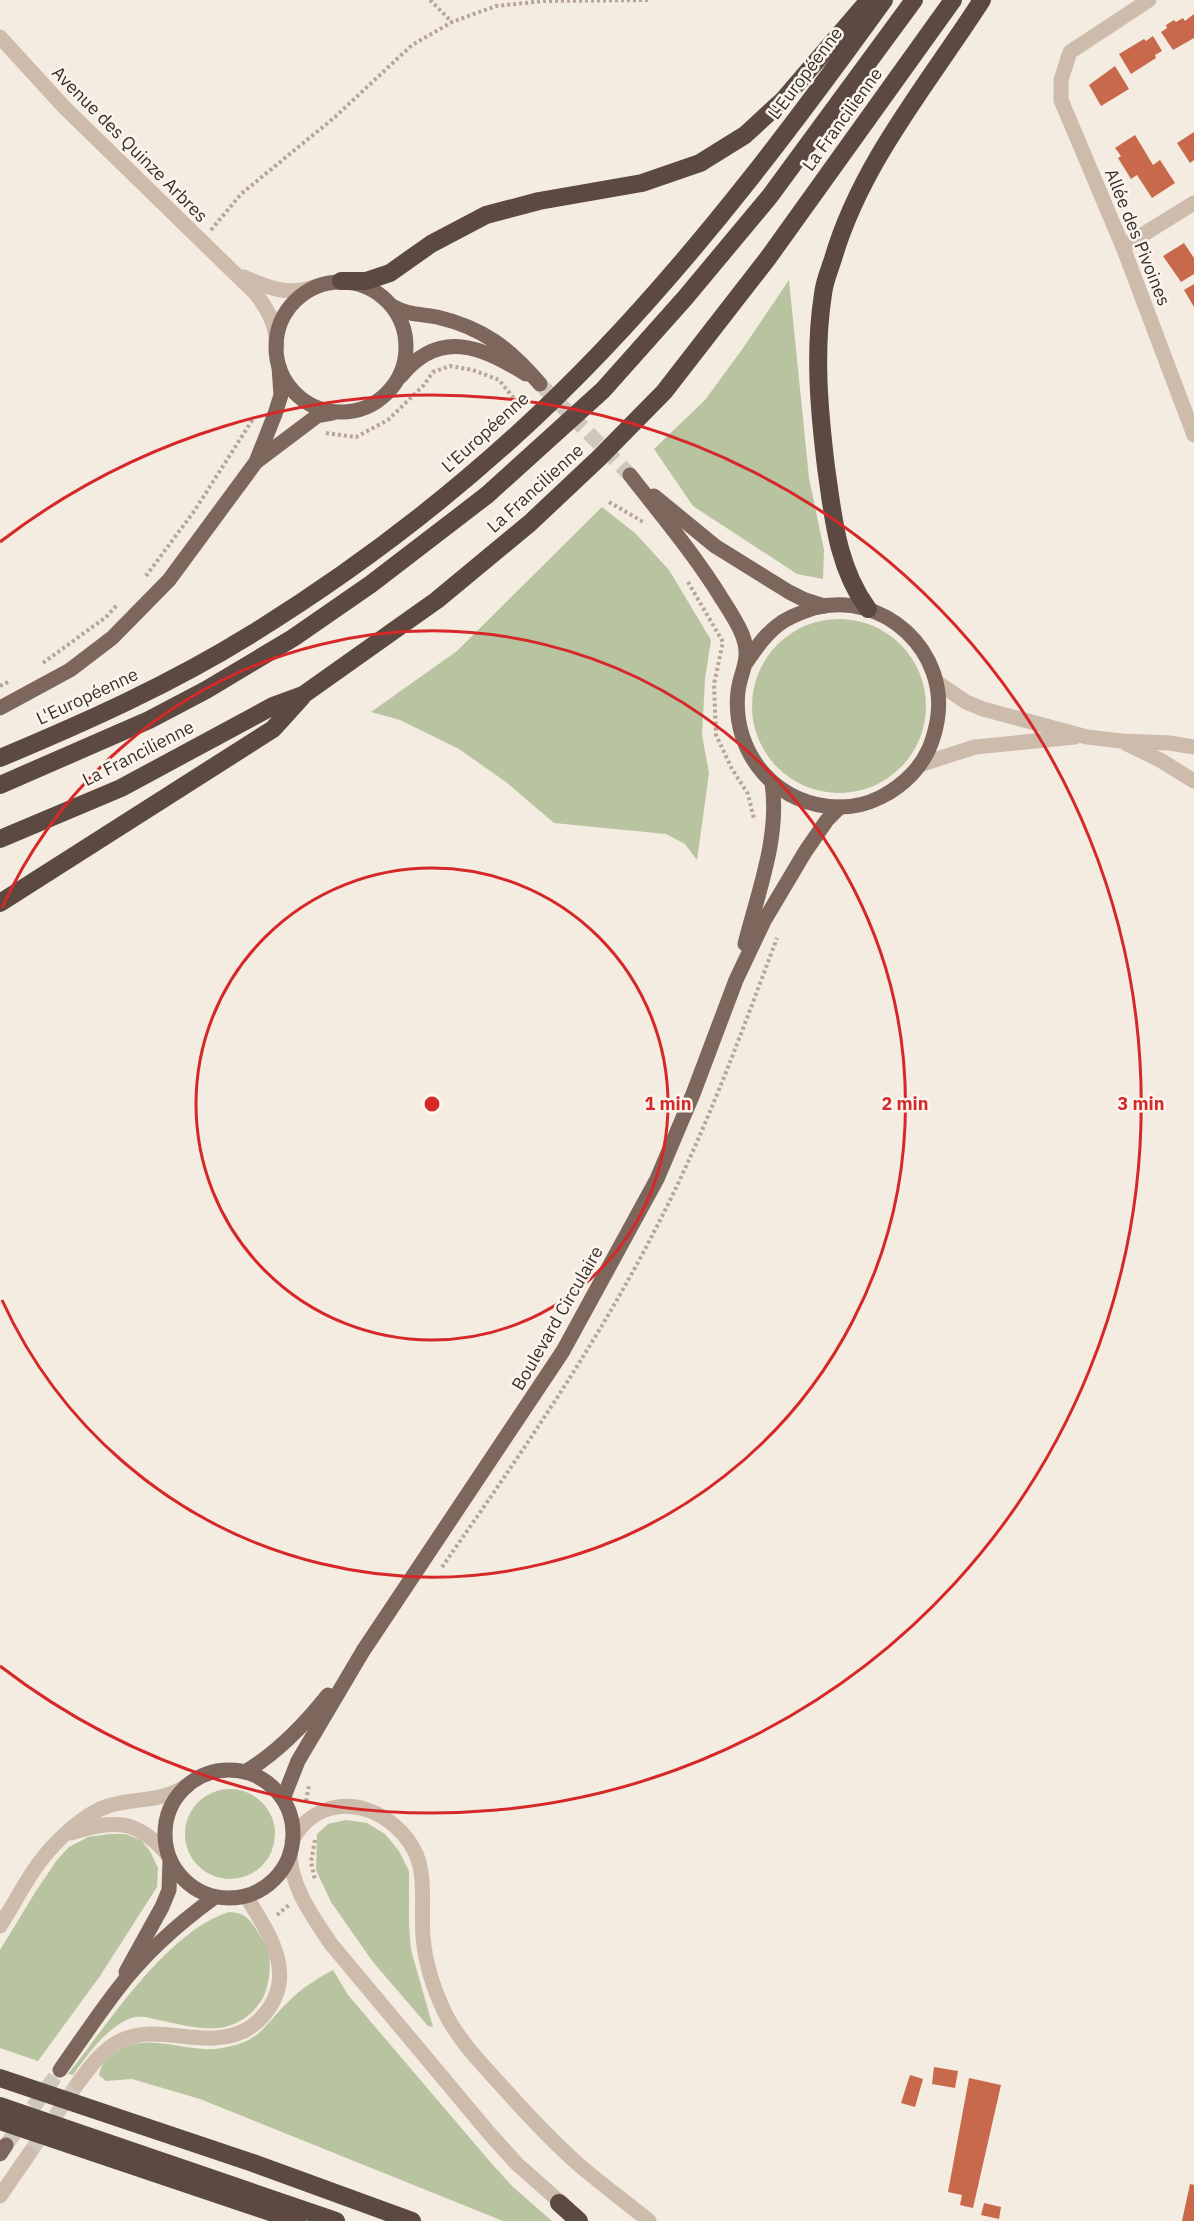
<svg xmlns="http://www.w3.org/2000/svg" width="1194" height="2221" viewBox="0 0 1194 2221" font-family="'IBM Plex Sans',sans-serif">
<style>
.green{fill:#b8c4a0}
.building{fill:#c8694b}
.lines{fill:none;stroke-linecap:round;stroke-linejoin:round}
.minor-tunnel{stroke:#cfc6bd;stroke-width:15;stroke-dasharray:15 8;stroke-linecap:butt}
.major-tunnel{stroke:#cfc6bd;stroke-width:15;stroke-dasharray:15 8;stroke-linecap:butt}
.path{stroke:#b9a596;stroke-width:4;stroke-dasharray:3 3;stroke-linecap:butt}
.minor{stroke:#cdbbac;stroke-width:15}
.major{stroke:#7d675c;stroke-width:15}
.highway{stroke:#5c4a42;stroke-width:18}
.ring{fill:none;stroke:#d62828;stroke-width:3}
.labels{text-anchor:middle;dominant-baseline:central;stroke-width:5;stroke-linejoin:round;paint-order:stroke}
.street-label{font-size:18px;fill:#3b302b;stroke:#fbf5ee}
.centre{fill:#d62828;stroke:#fbf5ee;stroke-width:3}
.ring-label{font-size:18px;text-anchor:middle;font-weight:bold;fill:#d62828;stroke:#fbf5ee;stroke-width:5;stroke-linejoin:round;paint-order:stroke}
</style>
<rect width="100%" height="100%" fill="#f4ebe1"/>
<!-- green -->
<g class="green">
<polygon points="789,280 809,478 824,550 823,579 797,574 693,506 654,449 705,400 741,351"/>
<polygon points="602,507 635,533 669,570 711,640 705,679 702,735 709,773 697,860 685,844 666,834 554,823 506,782 459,749 400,720 371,712 457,651"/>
<circle cx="839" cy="706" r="87"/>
<circle cx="230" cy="1834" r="45"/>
<polygon points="346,1820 367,1823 385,1834 399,1851 409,1871 409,1925 411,1950 433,2027 428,2026 373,1962 331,1902 316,1870 317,1834 328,1824"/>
<polygon points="110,1834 125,1834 141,1840 150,1851 158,1868 157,1887 100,1976 38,2061 0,2048 0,1950 36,1891 57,1860 69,1847 88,1837"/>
<path d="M229,1912C249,1913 252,1923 262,1939C272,1954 271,1970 267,1987C264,1999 258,2006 250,2014C223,2038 190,2026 158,2020C150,2018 140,2015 131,2018C106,2028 88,2054 73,2075L68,2074C108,2024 167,1931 229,1912Z"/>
<path d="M333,1970L348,1995L492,2164L513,2187L552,2221H503L200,2099L132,2079L106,2081L99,2075C101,2065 104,2062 111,2056C143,2027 185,2055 222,2048C262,2041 262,2027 288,2002C302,1988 316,1979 333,1970Z"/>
</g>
<!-- building -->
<g class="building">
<polygon points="1194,14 1194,38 1173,50 1161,32 1167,28 1166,25 1174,20 1176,22 1183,18 1185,21"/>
<polygon points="1153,36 1162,51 1155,55 1156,58 1131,74 1119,54 1144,39 1146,41"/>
<polygon points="1115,66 1129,89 1101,106 1089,85"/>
<polygon points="1194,132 1194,160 1190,163 1177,143"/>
<polygon points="1135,135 1153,165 1160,160 1175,183 1152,198 1137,175 1131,179 1118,158 1121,156 1115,148"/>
<polygon points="1184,243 1194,258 1194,274 1181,282 1163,256"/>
<polygon points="1194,284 1194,307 1184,290"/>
<polygon points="934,2067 958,2071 955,2088 932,2084"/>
<polygon points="910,2075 923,2079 915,2107 901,2103"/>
<polygon points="969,2078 1001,2085 973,2208 960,2205 962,2195 948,2192"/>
<polygon points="1190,2184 1194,2185 1194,2221 1182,2221"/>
<polygon points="984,2203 1001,2207 999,2219 981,2215"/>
</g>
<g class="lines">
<!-- minor-tunnel -->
<polyline class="minor-tunnel" points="29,2154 78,2083"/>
<!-- major-tunnel -->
<g class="major-tunnel">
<polyline points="540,384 630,475"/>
<polyline points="6,2145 60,2070"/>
</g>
<!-- path -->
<g class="path">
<polyline points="430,0 452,22"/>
<polyline points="211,230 241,194 335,117 412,45 452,22 496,6 544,1 650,0"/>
<polyline points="326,433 356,437 388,420 424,385 433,372 450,366 473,370 499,380 520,406"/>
<polyline points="609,502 645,523"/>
<polyline points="146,576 195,510 253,419"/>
<polyline points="688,582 723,642 714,684 716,735 732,769 748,794 754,819"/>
<polyline points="43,663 106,617 117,605"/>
<polyline points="0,686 10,681"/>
<path d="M442,1567C518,1458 594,1349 655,1230C704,1136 740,1037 777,938"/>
<polyline points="306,1801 309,1785"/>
<polyline points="315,1840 311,1862 315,1880"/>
<polyline points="277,1915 289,1905"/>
</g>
<!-- minor -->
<g class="minor">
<polyline points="1149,0 1070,52 1061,80 1061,100 1123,247 1194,435"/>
<path d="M0,37L64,107L256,294C269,311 276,325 277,347"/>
<polyline points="1123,247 1194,203"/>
<path d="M244,277C273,290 290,296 320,285"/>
<polyline points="938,683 966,702 983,709 1087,737 1122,741 1170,743 1194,747"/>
<polyline points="1127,744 1160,760 1194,781"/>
<polyline points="922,764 975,747 1075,737"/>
<path d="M70,1833C114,1820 136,1818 167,1854"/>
<path d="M292,1841C314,1799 362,1796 396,1827C432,1859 420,1894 423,1937C425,1962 433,1987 444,2011C457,2038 479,2061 499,2083C524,2111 550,2139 578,2164C601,2184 626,2202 649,2221"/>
<path d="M290,1852C290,1886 313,1917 331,1944L489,2133L517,2164L568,2209"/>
<path d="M0,1926C25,1886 35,1859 73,1827C84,1818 95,1810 108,1806C137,1797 162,1803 187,1785"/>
<path d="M78,2083C89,2068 103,2049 120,2041C150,2026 183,2040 215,2038C234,2037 250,2031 263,2016C299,1975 269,1934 246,1896"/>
<polyline points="0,2196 29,2154"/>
</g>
<!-- major -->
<g class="major">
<circle cx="341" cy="347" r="65"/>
<path d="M392,306C407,315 421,314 437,317C484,328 510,349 540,384"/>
<path d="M401,376C440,328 482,347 526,374"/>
<polyline points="256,462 317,416 333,413"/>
<path d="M630,475C662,516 695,555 722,599C729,610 737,622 742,634C752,659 741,669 738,691C731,754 778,808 841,807C868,807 894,793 912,774C927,758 933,742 937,722C950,652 884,590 814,608C802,612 788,617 778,625C764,636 755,649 746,663"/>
<polyline points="654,496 715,546 789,592 805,600 824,606"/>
<polyline points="0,708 70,670 112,638 169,580 256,462 275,414 281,395 279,367"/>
<path d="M745,944C758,892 780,837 772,783"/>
<circle cx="229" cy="1834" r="64"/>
<path d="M245,1772C277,1753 305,1724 328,1695"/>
<polyline points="283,1799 298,1761 363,1651 563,1351 657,1179 693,1094 736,980 764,921 805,852 827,820 840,807"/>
<polyline points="126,1972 162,1907 169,1890 170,1861"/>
<path d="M60,2070C79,2043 97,2016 117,1990C144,1954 179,1923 215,1897"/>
<polyline points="0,2154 6,2145"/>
</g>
<!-- highway -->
<g class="highway">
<polyline points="341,281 366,281 390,273 431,244 486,215 539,201 642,183 700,163 745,135 783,100 869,0"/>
<path d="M868,609C837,567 833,516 826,467C819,409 814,352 823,294C824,283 829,271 833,259C861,163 928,84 982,0"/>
<path d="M0,758C86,722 171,684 250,635C378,556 497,461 601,352C705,243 796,122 884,0"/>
<polyline points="0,785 149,720 206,690 293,638 371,584 487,495 603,390 685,298 770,196 914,0"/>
<polyline points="0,839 121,788 273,706 303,695 437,600 530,523 599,458 664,392 768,258 953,0"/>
<polyline points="0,903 273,729 302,697"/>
<polyline points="0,2078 253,2163 412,2221"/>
<polyline points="0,2106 336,2221"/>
<polyline points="0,2121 297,2221"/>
<polyline points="559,2203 579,2221"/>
</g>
</g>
<!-- distance rings -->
<g class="ring">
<circle cx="432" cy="1104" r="236"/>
<path d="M2 908A473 473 0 1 1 2 1300"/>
<path d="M0 542A709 709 0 1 1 0 1666"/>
</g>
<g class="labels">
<!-- street labels -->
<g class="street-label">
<text transform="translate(805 73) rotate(-53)">L'Européenne</text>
<text transform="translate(842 119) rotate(-54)">La Francilienne</text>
<text transform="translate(130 144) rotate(45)">Avenue des Quinze Arbres</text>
<text transform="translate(1138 237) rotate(68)">Allée des Pivoines</text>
<text transform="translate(485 432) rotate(-42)">L'Européenne</text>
<text transform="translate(535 488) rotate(-42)">La Francilienne</text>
<text transform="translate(87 696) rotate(-25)">L'Européenne</text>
<text transform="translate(138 753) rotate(-27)">La Francilienne</text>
<text transform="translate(557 1318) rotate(-60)">Boulevard Circulaire</text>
</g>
</g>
<circle cx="432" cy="1104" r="9" class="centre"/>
<g class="ring-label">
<text x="668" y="1110">1 min</text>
<text x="905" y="1110">2 min</text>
<text x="1141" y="1110">3 min</text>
</g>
</svg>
